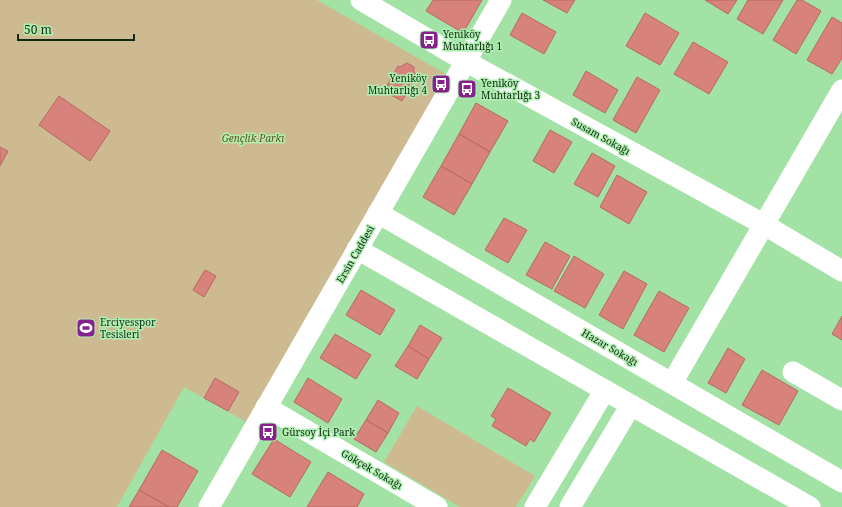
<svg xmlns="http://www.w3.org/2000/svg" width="842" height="507" viewBox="0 0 842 507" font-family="'Noto Serif',serif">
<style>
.green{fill:#ceba91}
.building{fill:#d7827b;stroke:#b96862}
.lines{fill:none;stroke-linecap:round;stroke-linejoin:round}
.minor{stroke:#fff;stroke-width:21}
.labels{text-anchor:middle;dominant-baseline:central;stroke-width:3;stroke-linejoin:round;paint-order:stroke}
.poi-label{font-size:10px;fill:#112a13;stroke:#b0efb2;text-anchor:start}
.street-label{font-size:10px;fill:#112a13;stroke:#b0efb2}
.park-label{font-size:10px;font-style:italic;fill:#634d19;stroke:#b0efb2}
</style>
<rect width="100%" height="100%" fill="#a3e2a5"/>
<!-- green -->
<g class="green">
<polygon points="0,0 317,0 449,76 248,423 184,387 117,507 0,507"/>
<polygon points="417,406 535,476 516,507 460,507 384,462"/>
</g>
<!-- building -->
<g class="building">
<polygon points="433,0 482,0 463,33 426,11"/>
<polygon points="543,0 575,0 567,13"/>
<polygon points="705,0 737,0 728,14"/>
<polygon points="748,0 783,0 763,34 737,19"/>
<polygon points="797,0 802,0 821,11 796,54 773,40"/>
<polygon points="522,13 556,32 544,54 510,35"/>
<polygon points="645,13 679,33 660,65 626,46"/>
<polygon points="832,17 842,23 842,58 832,74 807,60"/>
<polygon points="693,42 728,62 709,94 674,74"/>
<polygon points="407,63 414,67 414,73 417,75 402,101 384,91 398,66 400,67"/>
<polygon points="586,71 618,90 605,113 573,95"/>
<polygon points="637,77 660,90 636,133 613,120"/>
<polygon points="59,96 110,131 90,161 39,125"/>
<polygon points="476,103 508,121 490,152 459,134"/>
<polygon points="550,130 572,142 554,173 533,161"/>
<polygon points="459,134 490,152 472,184 441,166"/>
<polygon points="0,147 8,151 0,166"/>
<polygon points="592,153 615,166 598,197 574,184"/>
<polygon points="441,166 472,184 454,215 423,197"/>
<polygon points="617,175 647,192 629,224 600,207"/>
<polygon points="504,218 527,230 508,263 485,250"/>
<polygon points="545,242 570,256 552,289 526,275"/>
<polygon points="574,256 604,274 585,308 554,291"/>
<polygon points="205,270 216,276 204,297 193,290"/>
<polygon points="624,271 647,284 623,329 599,315"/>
<polygon points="361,290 395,310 380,335 346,315"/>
<polygon points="659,291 689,308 664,352 634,335"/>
<polygon points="842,316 842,340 832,334"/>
<polygon points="420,325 442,338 429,359 408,346"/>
<polygon points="335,334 371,355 356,379 320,358"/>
<polygon points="408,346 429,359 417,379 395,366"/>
<polygon points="728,348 745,359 726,393 708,383"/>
<polygon points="762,370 798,391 779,425 742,405"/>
<polygon points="215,378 239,392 228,411 204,398"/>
<polygon points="308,378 342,399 328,423 294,402"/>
<polygon points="508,388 551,413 534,442 530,439 526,446 492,426 496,419 491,416"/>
<polygon points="378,400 399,413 388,433 366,420"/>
<polygon points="366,420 388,433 376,452 354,439"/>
<polygon points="274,439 311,462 290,497 252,474"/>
<polygon points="162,450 198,471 177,507 169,507 139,490"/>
<polygon points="328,472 364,494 357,507 307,507"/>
<polygon points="139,490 169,507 129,507"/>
</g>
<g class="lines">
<!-- minor -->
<g class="minor">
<polyline points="361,0 465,61 763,224 842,271"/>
<polyline points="378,213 842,482"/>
<polyline points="357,249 810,507"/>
<polyline points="793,372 842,400"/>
<polyline points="672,383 842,90"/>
<polyline points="266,407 437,507"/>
<polyline points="209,507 501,0"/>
<polyline points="535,507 605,390"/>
<polyline points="570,507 631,405"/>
</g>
</g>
<!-- icons -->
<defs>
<g id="bus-square" transform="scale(1)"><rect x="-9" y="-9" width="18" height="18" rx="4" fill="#85228c" stroke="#b0efb2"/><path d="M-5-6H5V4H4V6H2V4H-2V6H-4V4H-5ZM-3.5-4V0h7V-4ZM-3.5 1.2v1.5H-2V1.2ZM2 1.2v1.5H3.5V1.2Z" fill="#fff"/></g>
<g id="stadium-square" transform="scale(1)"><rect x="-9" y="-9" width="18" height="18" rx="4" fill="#85228c" stroke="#b0efb2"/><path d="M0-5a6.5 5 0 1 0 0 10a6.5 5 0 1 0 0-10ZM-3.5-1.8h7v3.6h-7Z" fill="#fff"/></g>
</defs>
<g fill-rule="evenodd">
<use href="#bus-square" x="429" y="40"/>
<use href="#bus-square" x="441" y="84"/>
<use href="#bus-square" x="467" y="89"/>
<use href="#stadium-square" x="86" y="328"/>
<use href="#bus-square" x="268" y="432"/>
</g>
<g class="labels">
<!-- poi labels -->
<g class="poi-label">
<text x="443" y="34">Yeniköy<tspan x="443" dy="12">Muhtarlığı 1</tspan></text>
<text x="427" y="78" text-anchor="end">Yeniköy<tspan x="427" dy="12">Muhtarlığı 4</tspan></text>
<text x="481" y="83">Yeniköy<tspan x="481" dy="12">Muhtarlığı 3</tspan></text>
<text x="100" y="322">Erciyesspor<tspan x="100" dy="12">Tesisleri</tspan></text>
<text x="282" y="432">Gürsoy İçi Park</text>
</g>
<!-- street labels -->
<g class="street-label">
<text transform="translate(601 136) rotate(29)">Susam Sokağı</text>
<text transform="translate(355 254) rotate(-60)">Ersin Caddesi</text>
<text transform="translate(610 347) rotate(30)">Hazar Sokağı</text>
<text transform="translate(372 469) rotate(30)">Gökçek Sokağı</text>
</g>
<!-- park labels -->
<g class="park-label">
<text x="253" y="138">Gençlik Parkı</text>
</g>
</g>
<!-- scale -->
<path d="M18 34v6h116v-6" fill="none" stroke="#112a13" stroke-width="2"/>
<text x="24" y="34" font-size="12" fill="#112a13" stroke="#b0efb2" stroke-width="3" paint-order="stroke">50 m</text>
</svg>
